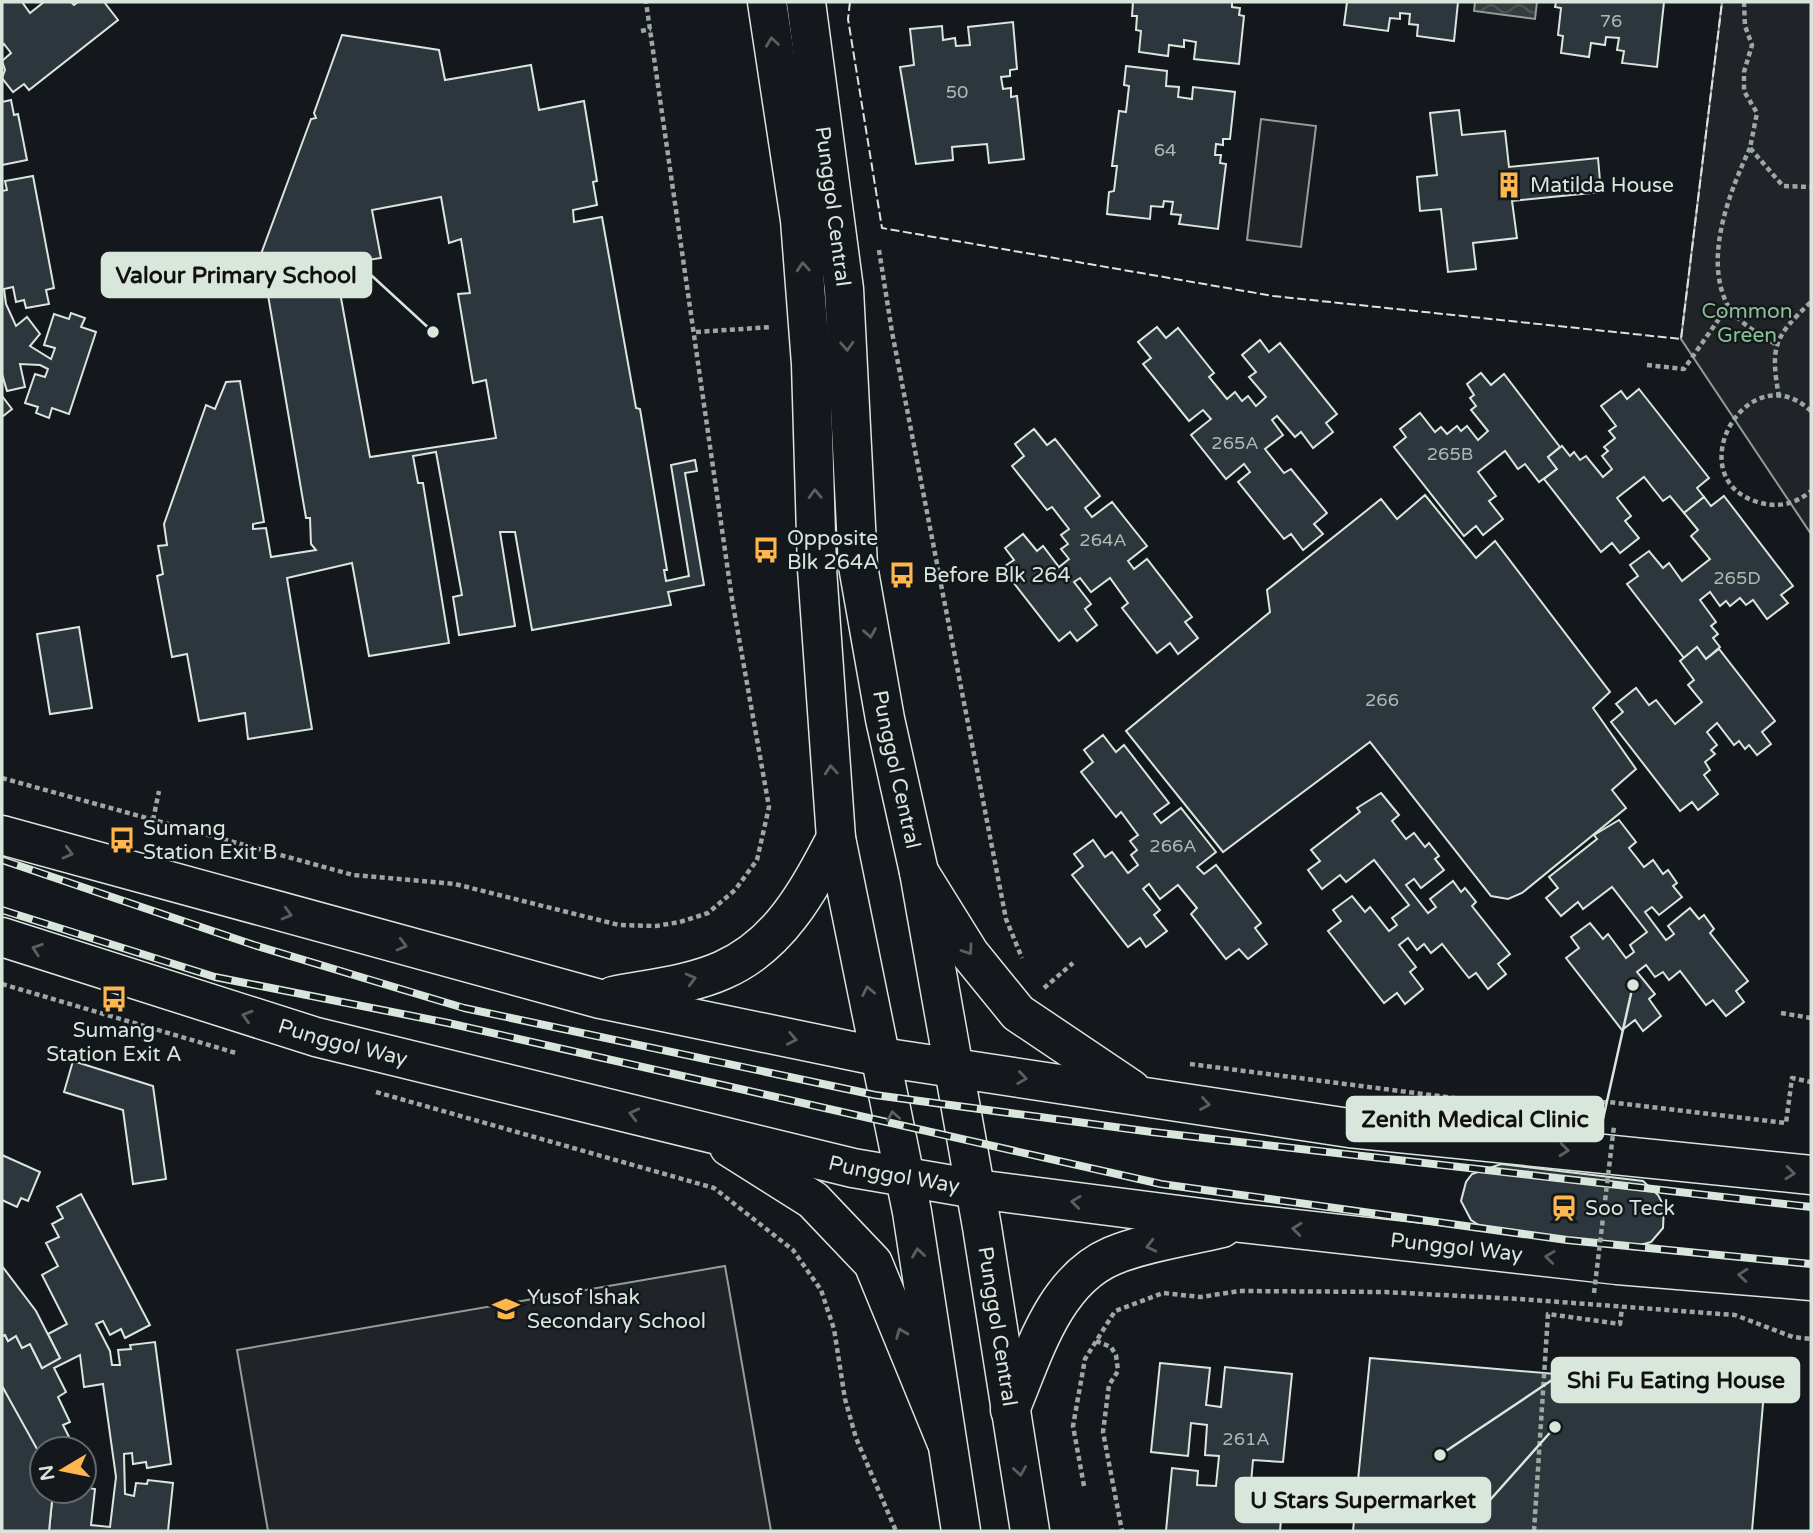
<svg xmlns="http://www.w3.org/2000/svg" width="1813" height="1533" viewBox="0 0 1813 1533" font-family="'Varela Round',sans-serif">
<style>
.green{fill:#202428;stroke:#939e99;stroke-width:2}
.water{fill:url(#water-waves);stroke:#939e99;stroke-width:2}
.building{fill:#2c363c;stroke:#d8e6dc;stroke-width:2;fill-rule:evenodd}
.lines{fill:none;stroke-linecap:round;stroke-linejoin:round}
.secondary-casing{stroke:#d8e6dc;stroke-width:41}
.primary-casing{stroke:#d8e6dc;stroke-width:41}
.path{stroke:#9da8a2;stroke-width:4.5;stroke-dasharray:5 3.5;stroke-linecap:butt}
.secondary{stroke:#14181c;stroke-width:38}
.primary{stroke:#14181c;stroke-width:38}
.rail-casing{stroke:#d8e6dc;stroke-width:8}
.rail{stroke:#14181c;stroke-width:5;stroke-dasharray:16;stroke-linecap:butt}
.path-bridge{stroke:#9da8a2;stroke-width:4.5;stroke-dasharray:5 3.5;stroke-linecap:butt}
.fence{stroke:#d8e6dc;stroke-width:2;stroke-dasharray:9 3.5;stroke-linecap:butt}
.oneway{stroke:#59605f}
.labels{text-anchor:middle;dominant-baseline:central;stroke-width:5;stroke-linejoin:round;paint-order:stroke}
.number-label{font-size:18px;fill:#adbab4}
.poi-label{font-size:21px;fill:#d8e6dc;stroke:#14181c;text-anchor:start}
.street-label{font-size:21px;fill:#d8e6dc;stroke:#14181c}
.park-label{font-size:21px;fill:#8ac095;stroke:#14181c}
.leader{fill:none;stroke:#d8e6dc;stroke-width:2.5}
.callout-dot{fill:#d8e6dc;stroke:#14181c;stroke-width:2.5}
.callout{fill:#d8e6dc;stroke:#d8e6dc;stroke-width:2.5}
.callout-label{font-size:23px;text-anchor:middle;font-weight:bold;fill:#111}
</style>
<defs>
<pattern id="water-waves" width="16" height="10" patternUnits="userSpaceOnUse" patternTransform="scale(1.75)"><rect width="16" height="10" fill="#363b3e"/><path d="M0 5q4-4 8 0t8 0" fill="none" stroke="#525759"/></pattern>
</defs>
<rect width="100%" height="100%" fill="#14181c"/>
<!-- green -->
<g class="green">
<polygon points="1722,2 1811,2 1811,534 1681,339"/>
<polygon points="1261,119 1316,126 1301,247 1247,240"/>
<polygon points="725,1266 771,1531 268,1531 237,1350"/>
</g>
<!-- water -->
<polygon class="water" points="1475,2 1537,2 1535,19 1474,11"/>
<!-- building -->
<g class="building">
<polygon points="2,2 22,2 30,13 44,2 71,2 74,5 78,2 104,2 118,20 29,90 24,84 13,92 2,78 5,70 2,61 11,53 4,44 2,46"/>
<polygon points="1133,2 1232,2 1232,7 1240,8 1239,15 1244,16 1239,64 1194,59 1196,42 1184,40 1184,47 1169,45 1168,56 1139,52 1141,31 1136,30 1137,16 1132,16"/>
<polygon points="1347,2 1458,2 1454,41 1417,36 1418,25 1409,24 1410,14 1400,13 1400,19 1390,18 1388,31 1344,25"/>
<polygon points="1556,2 1664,2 1657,67 1622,63 1624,51 1617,50 1619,38 1606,37 1605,45 1591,43 1589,57 1561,53 1563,36 1558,35 1561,8 1555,7"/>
<polygon points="1013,22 1017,69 1010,70 1010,76 1001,77 1003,89 1011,88 1011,97 1017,96 1024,159 989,163 987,144 952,147 953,160 916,164 900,67 914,65 910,29 942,26 943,40 955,38 956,46 970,45 968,27"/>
<path d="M342,35L439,50L445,80L531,65L539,110L584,101L597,181L593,182L597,205L573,210L574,222L602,217L636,408L640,409L667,570H664L666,581L689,576L671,465L695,460L697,471L685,473L704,585L668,592L671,605L532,630L515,532H500L515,626L459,635L453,597L462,595L436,452L413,456L418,483H423L449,643L369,656L352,563L287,578L312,729L248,739L245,713L199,721L187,654L172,657L157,576L163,574L158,546L167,545L164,524L206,405L215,409L226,382L240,381L264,522L253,524V529L266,528L271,557L316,550L311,544L310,518H306L261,254L311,119L316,118L314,113ZM441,197L449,243L461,239L470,293L458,294L473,383L486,380L496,438L370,457L335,265L381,258L372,210Z"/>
<polygon points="1126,66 1167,71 1166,86 1179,87 1178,97 1192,99 1193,87 1235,92 1230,139 1223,139 1223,145 1216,144 1215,155 1221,155 1220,163 1226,164 1218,229 1179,224 1181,215 1171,214 1173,202 1164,201 1163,207 1151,206 1150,219 1107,214 1109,192 1114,191 1117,166 1112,166 1119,111 1126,112 1129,86 1124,85"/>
<polygon points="11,100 14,115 18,114 27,160 2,165 2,102"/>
<polygon points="1459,110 1462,135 1505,131 1509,167 1598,158 1601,192 1512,201 1517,238 1473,243 1476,269 1448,272 1441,209 1420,211 1417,177 1437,175 1430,113"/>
<polygon points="33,176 54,288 46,290 49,304 26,308 24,300 16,302 13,287 4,289 6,304 16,326 27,317 40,334 30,346 51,359 55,348 44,345 54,314 69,319 71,313 85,318 81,327 96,332 69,414 52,408 49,418 36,413 38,407 25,403 35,374 45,377 48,369 40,365 20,364 25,387 7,391 2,374 2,191 7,190 5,181"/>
<polygon points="1157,327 1166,338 1178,328 1214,373 1209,377 1227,399 1235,392 1242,401 1248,396 1256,406 1266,397 1249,377 1256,372 1242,355 1260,340 1269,352 1280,343 1337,414 1326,423 1333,432 1313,448 1301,432 1295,437 1277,416 1272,420 1283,435 1265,449 1284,473 1291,469 1327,513 1314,524 1323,534 1303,550 1291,534 1284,539 1238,482 1250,472 1244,464 1226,479 1191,435 1211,419 1203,410 1189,421 1143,364 1151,358 1138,342"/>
<polygon points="1481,373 1491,385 1504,374 1560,447 1548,457 1557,469 1539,482 1525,464 1518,469 1505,451 1478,472 1496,496 1489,501 1503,519 1483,535 1476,526 1464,536 1394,447 1406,437 1400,429 1420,413 1435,432 1441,427 1447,434 1457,426 1461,431 1467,426 1478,440 1488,431 1471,410 1476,406 1470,398 1474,395 1467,384"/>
<polygon points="1639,389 1709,478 1697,488 1704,497 1684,513 1670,496 1663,501 1644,477 1617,498 1631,516 1625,521 1639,538 1620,553 1612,543 1601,552 1544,479 1557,469 1548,457 1562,446 1570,456 1574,452 1580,460 1586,456 1603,477 1612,469 1602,456 1608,451 1604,447 1615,438 1609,431 1616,426 1601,406 1621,391 1627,399"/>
<polygon points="2,396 12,409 2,417"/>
<polygon points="1034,429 1047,445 1055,439 1100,496 1085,508 1092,517 1112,502 1147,546 1128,561 1134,569 1147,559 1192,617 1185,622 1198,638 1178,654 1170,643 1157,653 1122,608 1128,603 1110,578 1091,592 1080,578 1074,582 1091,604 1085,609 1097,625 1077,641 1070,632 1059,641 1002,568 1014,560 1005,548 1023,534 1037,551 1043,546 1059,567 1069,559 1061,549 1068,544 1061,535 1069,529 1052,507 1047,510 1012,466 1024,456 1015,444"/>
<polygon points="1425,495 1476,558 1495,541 1610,692 1593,708 1636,769 1612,790 1626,808 1522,893 1508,899 1491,896 1370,742 1223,852 1126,731 1270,612 1267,590 1381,499 1397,519"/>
<polygon points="1724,496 1793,586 1781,595 1788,603 1767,619 1753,600 1746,605 1740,598 1730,606 1726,601 1720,606 1710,592 1700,600 1716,622 1711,626 1718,634 1713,638 1720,647 1706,659 1697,647 1684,658 1627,584 1638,576 1630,565 1649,551 1663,568 1669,563 1682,581 1710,559 1691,536 1698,530 1684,513 1704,497 1711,506"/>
<polygon points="79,627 92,708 50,714 37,634"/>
<polygon points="1697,647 1706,659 1719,649 1775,721 1762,732 1771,744 1757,755 1749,745 1745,749 1739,741 1734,745 1717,723 1707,732 1717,745 1711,750 1715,754 1705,762 1710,770 1704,775 1718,794 1698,810 1692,802 1680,811 1611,722 1623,712 1616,704 1636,688 1649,705 1656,700 1675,724 1702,702 1688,685 1694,680 1680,661"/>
<polygon points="1103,735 1116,752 1124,745 1169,803 1154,814 1161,823 1181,808 1216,852 1197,867 1204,874 1216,865 1261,923 1255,928 1267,944 1248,959 1239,949 1226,959 1191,914 1197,908 1178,885 1160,899 1149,884 1143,889 1160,910 1154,915 1167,931 1146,947 1140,938 1128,947 1072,875 1083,866 1074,854 1093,840 1105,857 1112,852 1128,873 1138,865 1131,855 1137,850 1130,841 1138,835 1121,812 1116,817 1081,772 1093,762 1084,750"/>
<polygon points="1381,793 1399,815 1392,821 1406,839 1414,833 1425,847 1429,843 1439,856 1435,859 1444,870 1421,888 1414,879 1406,885 1428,913 1436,907 1430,899 1453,881 1461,892 1465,888 1476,902 1472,906 1510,954 1498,964 1506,974 1488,989 1476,973 1469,978 1442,944 1431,953 1424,944 1417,950 1408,938 1399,945 1416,967 1410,972 1423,989 1405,1004 1397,993 1384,1003 1328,931 1341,921 1333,910 1352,896 1365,912 1370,907 1389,931 1397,925 1392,918 1409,905 1374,860 1346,882 1340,875 1322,889 1308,870 1320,861 1311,850 1360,812 1357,808"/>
<polygon points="1619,820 1636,842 1629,848 1644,867 1653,860 1663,874 1668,870 1677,883 1673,886 1682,897 1659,915 1652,907 1645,912 1666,940 1674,934 1668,926 1690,908 1699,919 1704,915 1714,929 1710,933 1748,981 1736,991 1744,1002 1726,1016 1713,1000 1706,1005 1680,971 1669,980 1663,972 1655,977 1646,965 1637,972 1655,994 1649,999 1661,1016 1643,1031 1635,1020 1622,1030 1566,958 1579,948 1571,937 1590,923 1603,939 1608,934 1626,958 1634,952 1630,945 1647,932 1612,887 1583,909 1578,902 1561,916 1546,898 1558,888 1549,877 1597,839 1594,835"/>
<polygon points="73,1061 153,1086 166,1179 133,1184 123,1110 64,1092"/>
<polygon points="2,1155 40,1172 28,1201 21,1198 17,1207 2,1200"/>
<polygon points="1501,1164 1643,1181 1658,1195 1664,1206 1663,1228 1651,1242 1626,1249 1492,1234 1471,1220 1461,1201 1466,1182 1472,1174"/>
<polygon points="81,1194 150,1325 125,1338 121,1329 110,1335 103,1321 96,1324 110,1351 112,1365 120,1365 118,1350 131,1349 130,1345 155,1342 171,1464 147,1468 146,1462 133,1464 132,1453 124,1454 125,1494 134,1496 136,1483 147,1484 148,1480 173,1483 168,1531 49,1531 53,1491 84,1491 84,1476 89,1476 88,1488 95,1489 91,1525 110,1527 116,1477 103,1384 84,1387 80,1355 54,1368 66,1392 58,1397 70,1422 63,1425 69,1437 61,1442 64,1447 60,1449 42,1449 40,1459 2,1386 2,1336 5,1335 8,1341 16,1336 22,1348 30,1344 42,1368 60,1358 48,1334 67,1324 42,1275 58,1266 46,1243 59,1237 52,1224 63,1218 57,1207"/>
<polygon points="2,1266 36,1311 60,1358 42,1368 30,1344 22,1348 16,1336 8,1341 5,1335 2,1336"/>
<polygon points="1370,1358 1764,1392 1752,1531 1353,1531"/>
<polygon points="1160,1363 1210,1368 1206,1405 1221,1407 1225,1367 1292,1374 1283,1462 1253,1460 1251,1483 1284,1486 1280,1531 1166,1531 1172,1468 1198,1471 1197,1485 1216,1486 1219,1456 1205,1455 1207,1425 1191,1423 1188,1456 1151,1452"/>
<polygon points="2,1386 42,1458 42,1491 53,1491 49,1531 2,1531"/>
</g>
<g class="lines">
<!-- secondary casing -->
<g class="secondary-casing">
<g id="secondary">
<polyline points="767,2 800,220 811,364 817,569 836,838 912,1212 961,1531"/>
<path id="s1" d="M806,2L844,289L858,566L885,719L919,872L982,1227L1030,1531"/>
</g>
</g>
<!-- primary casing -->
<g class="primary-casing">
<g id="primary">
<polyline points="2,835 600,999 881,1057 1349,1128 1811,1175"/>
<polyline points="919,872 970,954 1018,1013 1131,1089"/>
<path id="s2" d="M2,937L316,1037L853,1168L976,1189L1241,1223L1617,1265L1811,1281"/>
<path d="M613,996C648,989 690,985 723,970C780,945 808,891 836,838"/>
<polyline points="729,1147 813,1200 873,1263 946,1441"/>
<path d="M1010,1410C1033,1356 1053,1281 1112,1256C1142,1243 1189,1236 1222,1228"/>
</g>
</g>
<!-- path -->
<g class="path">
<polyline points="1744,2 1745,26 1752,45 1744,72 1744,91 1757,113 1750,148 1783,186 1811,187"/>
<polyline points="641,31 651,29"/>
<path d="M1750,148C1729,193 1703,259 1728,306C1738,323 1760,334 1775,344"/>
<polyline points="879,250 892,332 1006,919 1022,958"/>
<polyline points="696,332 772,327"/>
<polyline points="1647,365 1684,369 1728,306"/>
<path d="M1779,397C1770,346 1774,337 1811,302"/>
<path d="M1811,411C1747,351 1675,481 1761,503C1780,508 1797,503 1811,491"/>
<polyline points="2,778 353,875 455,884 619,925 656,926 680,922 708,913 735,890 757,860 769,807 732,599 646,2"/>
<polyline points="153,820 159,791"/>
<polyline points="2,984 236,1053"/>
<polyline points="1044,988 1073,963"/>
<polyline points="1781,1013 1811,1018"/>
<polyline points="1190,1064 1501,1104"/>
<polyline points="376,1092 714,1188 793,1250 821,1290 834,1329 845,1399 856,1438 896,1531"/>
<polyline points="1534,1108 1608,1102 1786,1123 1792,1078 1811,1082"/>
<polyline points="1096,1341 1111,1347 1116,1355 1118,1371 1109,1385 1103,1432 1122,1531"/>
<polyline points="1084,1486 1073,1426 1085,1359 1115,1311 1163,1293 1201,1297 1239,1291 1385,1292 1519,1299 1735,1315 1793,1337 1811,1339"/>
<polyline points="1534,1531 1548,1314 1620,1324 1622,1308"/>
</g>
<!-- secondary -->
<use href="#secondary" class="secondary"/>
<!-- primary -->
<use href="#primary" class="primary"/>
<!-- rail casing -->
<g class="rail-casing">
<g id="rail">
<polyline points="2,860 254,945 464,1008 875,1095 1152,1132 1811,1207"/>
<polyline points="2,910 215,977 448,1023 1161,1184 1567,1240 1811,1264"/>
</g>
</g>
<!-- rail -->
<use href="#rail" class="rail"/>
<!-- path-bridge -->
<polyline class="path-bridge" points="1594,1293 1614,1126"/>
<!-- fence -->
<polyline class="fence" points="850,2 848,19 882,228 1273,296 1681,339 1722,2"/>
</g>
<!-- one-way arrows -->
<defs><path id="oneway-chevron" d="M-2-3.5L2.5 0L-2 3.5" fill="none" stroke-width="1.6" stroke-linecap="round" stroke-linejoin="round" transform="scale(1.75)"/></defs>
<g class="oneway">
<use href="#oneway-chevron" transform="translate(772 42) rotate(-98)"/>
<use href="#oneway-chevron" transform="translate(803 267) rotate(-94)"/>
<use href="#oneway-chevron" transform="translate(847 346) rotate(87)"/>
<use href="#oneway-chevron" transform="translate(815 494) rotate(-92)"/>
<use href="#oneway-chevron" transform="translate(870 633) rotate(80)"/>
<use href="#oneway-chevron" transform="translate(831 770) rotate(-94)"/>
<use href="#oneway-chevron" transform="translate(68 853) rotate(15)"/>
<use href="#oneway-chevron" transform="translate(287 914) rotate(15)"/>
<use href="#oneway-chevron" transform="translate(402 945) rotate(15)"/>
<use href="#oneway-chevron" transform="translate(37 949) rotate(-161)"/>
<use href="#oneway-chevron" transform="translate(968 950) rotate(56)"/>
<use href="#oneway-chevron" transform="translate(691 979) rotate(-15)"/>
<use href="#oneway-chevron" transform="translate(868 991) rotate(-102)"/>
<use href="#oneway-chevron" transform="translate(247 1016) rotate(-163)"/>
<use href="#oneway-chevron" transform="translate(792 1039) rotate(11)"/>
<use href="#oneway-chevron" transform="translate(1022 1078) rotate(8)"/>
<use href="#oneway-chevron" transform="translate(1205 1104) rotate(9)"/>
<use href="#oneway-chevron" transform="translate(634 1114) rotate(-166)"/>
<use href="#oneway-chevron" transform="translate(893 1116) rotate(-101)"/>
<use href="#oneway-chevron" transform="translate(1564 1150) rotate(6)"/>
<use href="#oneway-chevron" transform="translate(1790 1173) rotate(6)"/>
<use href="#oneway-chevron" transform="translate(1076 1202) rotate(-173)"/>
<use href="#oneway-chevron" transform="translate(1297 1229) rotate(-174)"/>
<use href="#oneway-chevron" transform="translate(1151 1246) rotate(166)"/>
<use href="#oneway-chevron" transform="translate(918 1253) rotate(-98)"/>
<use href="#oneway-chevron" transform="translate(1550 1257) rotate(-173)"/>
<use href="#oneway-chevron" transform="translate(1743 1275) rotate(-175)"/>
<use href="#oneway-chevron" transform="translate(901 1333) rotate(-112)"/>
<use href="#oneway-chevron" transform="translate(1020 1471) rotate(81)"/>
</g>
<!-- icons -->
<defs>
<g id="building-bare" transform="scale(2.1)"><path d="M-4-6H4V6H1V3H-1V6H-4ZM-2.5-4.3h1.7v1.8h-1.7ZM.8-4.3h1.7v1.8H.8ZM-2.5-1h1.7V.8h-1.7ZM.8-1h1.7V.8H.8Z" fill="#ffb74d" stroke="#14181c" stroke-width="2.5" paint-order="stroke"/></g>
<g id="bus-bare" transform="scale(2.1)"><path d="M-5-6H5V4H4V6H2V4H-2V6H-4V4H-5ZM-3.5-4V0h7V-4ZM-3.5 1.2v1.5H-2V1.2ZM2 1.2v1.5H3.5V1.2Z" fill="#ffb74d" stroke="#14181c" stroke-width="2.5" paint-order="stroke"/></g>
<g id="station-bare" transform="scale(2.1)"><path d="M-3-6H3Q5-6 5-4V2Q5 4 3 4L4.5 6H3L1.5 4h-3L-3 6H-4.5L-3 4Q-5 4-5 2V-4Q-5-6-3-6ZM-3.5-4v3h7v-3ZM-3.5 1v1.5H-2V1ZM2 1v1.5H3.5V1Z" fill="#ffb74d" stroke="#14181c" stroke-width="2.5" paint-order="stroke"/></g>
<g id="school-bare" transform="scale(2.1)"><path d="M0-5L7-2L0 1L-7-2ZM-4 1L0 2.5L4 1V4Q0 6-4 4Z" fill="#ffb74d" stroke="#14181c" stroke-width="2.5" paint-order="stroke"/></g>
</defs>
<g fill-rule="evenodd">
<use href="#building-bare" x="1509" y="185"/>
<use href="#bus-bare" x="766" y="550"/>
<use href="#bus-bare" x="902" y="575"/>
<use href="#bus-bare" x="122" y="840"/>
<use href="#bus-bare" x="114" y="999"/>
<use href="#station-bare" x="1564" y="1208"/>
<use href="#school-bare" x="506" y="1309"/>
</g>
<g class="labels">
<!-- number labels -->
<g class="number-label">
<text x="1611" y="21">76</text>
<text x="957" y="92">50</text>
<text x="1165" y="150">64</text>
<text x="1235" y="443">265A</text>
<text x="1450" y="454">265B</text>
<text x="1103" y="540">264A</text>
<text x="1737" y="578">265D</text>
<text x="1382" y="700">266</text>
<text x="1173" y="846">266A</text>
<text x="1246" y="1439">261A</text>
</g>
<!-- poi labels -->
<g class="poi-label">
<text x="1530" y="185">Matilda House</text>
<text x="787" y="538">Opposite<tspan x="787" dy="24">Blk 264A</tspan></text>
<text x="923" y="575">Before Blk 264</text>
<text x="143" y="828">Sumang<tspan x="143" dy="24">Station Exit B</tspan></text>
<text x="114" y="1030" text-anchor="middle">Sumang<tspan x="114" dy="24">Station Exit A</tspan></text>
<text x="1585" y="1208">Soo Teck</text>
<text x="527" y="1297">Yusof Ishak<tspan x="527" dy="24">Secondary School</tspan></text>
</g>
<!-- street labels -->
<g class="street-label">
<text stroke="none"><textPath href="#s1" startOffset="206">Punggol Central</textPath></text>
<text stroke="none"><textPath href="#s1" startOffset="774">Punggol Central</textPath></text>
<text stroke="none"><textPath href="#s2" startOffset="357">Punggol Way</textPath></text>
<text stroke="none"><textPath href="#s2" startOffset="924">Punggol Way</textPath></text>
<text stroke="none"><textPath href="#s2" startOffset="1491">Punggol Way</textPath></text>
<text stroke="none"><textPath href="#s1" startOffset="1340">Punggol Central</textPath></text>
</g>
<!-- park labels -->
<g class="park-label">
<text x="1747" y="311">Common<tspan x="1747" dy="24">Green</tspan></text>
</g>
</g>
<!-- callouts -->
<path class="leader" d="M433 332L371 275M1633 985L1603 1119M1440 1455L1552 1380M1555 1427L1490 1500"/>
<g class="callout-dot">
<circle cx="433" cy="332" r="7"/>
<circle cx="1633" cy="985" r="7"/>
<circle cx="1440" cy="1455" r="7"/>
<circle cx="1555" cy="1427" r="7"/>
</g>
<g class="callout">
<rect x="102" y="253" width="269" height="44" rx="7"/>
<rect x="1347" y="1097" width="256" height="44" rx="7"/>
<rect x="1552" y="1358" width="247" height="44" rx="7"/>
<rect x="1236" y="1478" width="254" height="44" rx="7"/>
</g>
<g class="callout-label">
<text x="236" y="283">Valour Primary School</text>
<text x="1475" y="1127">Zenith Medical Clinic</text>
<text x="1676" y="1388">Shi Fu Eating House</text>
<text x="1363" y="1508">U Stars Supermarket</text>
</g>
<!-- border -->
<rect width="1813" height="1533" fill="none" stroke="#d8e6dc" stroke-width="7"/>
<!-- north arrow -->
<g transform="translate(63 1470) rotate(260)"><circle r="33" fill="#14181c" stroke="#626a69" stroke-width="2"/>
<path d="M0-5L12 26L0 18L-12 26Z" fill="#ffb74d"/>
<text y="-10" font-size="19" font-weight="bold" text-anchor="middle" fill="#d8e6dc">N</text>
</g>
</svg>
